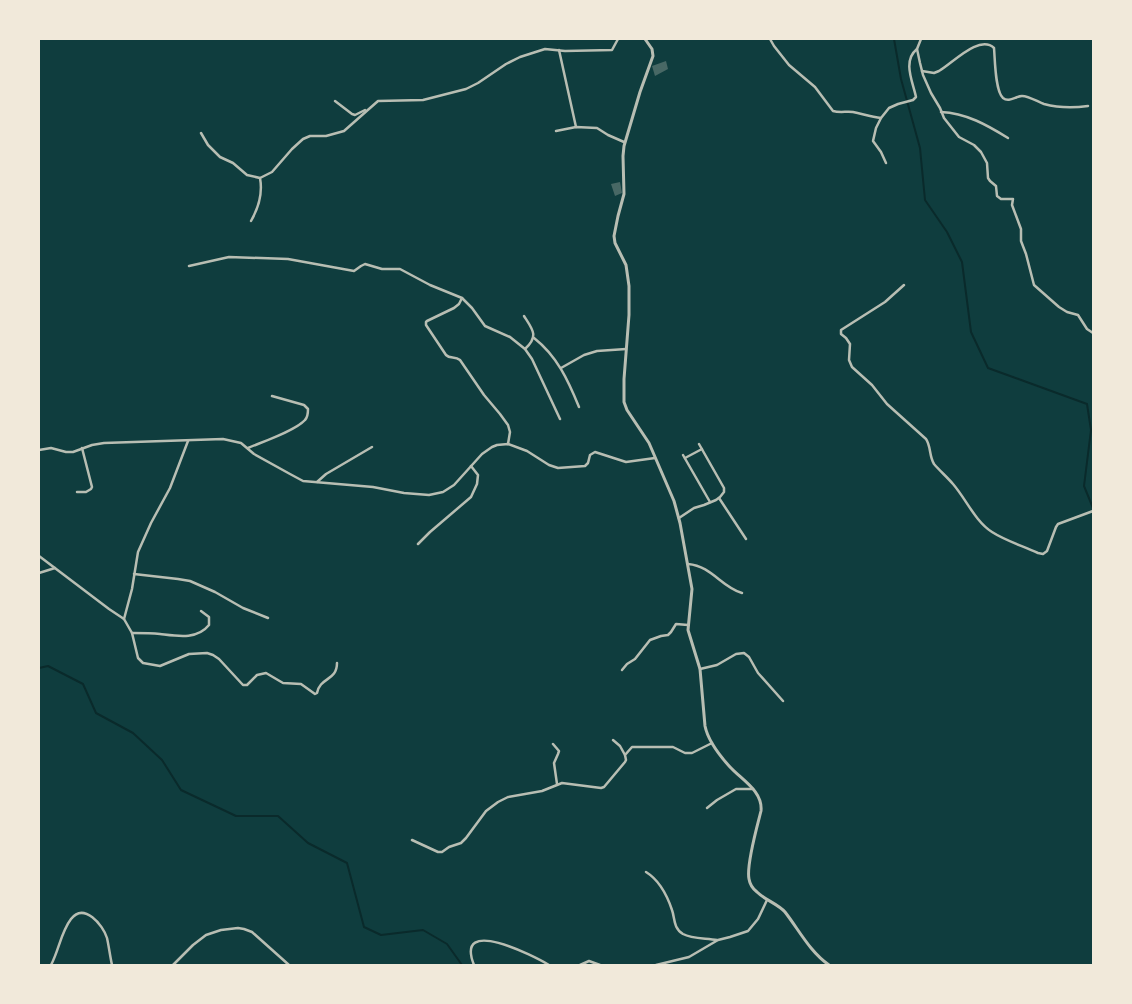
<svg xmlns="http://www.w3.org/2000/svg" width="1132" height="1004" viewBox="0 0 1132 1004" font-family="Ubuntu,sans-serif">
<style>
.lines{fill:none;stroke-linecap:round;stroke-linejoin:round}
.stream{stroke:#0a2a2b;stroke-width:2}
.building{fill:#486865}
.minor{stroke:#b8beb3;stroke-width:2.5}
.tertiary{stroke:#b8beb3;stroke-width:3}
</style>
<rect width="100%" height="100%" fill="#0f3d3e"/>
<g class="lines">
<!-- stream -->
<g class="stream">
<polyline points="894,39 901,79 920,148 925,200 947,232 962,262 971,332 988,368 1087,404 1091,430 1084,486 1093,508"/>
<polyline points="39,668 48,666 83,684 96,713 133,733 162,760 181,790 236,816 278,816 308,843 347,863 364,927 381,935 423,930 447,944 462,965"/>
</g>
</g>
<!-- building -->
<g class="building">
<polygon points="666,61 668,69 655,76 652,66"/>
<polygon points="620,182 622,193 615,196 611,184"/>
</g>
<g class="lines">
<!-- minor -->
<g class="minor">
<path d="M770,39L774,46L789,65L815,87L833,111C840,113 847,111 853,112C863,114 871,117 881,118"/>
<polyline points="921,39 917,49 920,63 923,75 931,93 940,108 944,118 959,137 974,145 981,152 987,163 988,178 990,181 996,186 997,196 1001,199 1013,199 1012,205 1021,229 1021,241 1026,254 1034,285 1059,307 1067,312 1078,315 1087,329 1093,333"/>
<polyline points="559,50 576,127"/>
<path d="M922,71L934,73L939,71C952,64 979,34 994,48C995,59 995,91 1003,98C1009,103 1016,96 1022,96C1029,96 1038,102 1044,104C1059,108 1073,108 1088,106"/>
<polyline points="335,101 352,114 355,115 365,110"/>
<path d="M941,112C966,113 987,125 1008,138"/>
<polyline points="556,131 576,127 597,128 608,135 624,142"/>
<polyline points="201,133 208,145 220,157 233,163 247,175 260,178"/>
<path d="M886,163L881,152L873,141L876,128L881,118L889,108L898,104L913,100L916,97C913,82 902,61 917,49"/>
<path d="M251,221C259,207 263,194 260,178L272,172L292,149L303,139L310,136H326L344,131L378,101L423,100L466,89L478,83L506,64L520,57L545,49L565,51L612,50L618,39"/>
<path d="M189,266L229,257L288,259L354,271L361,266L365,264L382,269H400L430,285L462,298L459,304L454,308L427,321L426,322V325L446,355C450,359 455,356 460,360L484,395L500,414L508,425L510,432L508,444"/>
<path d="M904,285L885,302L841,330V334L846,338L850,344L849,360L852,367L872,385L887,404L926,439C931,446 929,456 934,464C940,471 947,477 953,484C966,499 975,521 992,532C1006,541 1023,546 1038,553L1043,554L1047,551L1056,527L1058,524L1093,511"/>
<polyline points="462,298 472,308 485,326 510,337 525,349 532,359 560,419"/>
<path d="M524,316C533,330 539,336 525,349"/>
<path d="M534,338C557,356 568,380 579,407"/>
<polyline points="561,368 584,355 597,351 626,349"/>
<path d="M248,448C262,442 295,431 305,420C308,417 308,413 308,409L304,405L272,396"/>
<polyline points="39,450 51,448 66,452 73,452 92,445 104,443 223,439 241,443 254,454 290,474 303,481 373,487 404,493 429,495 443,492 454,485 482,454 492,447 497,445 508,444 527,451 549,465 558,468 585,466 588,463 590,455 595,452 626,462 655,458"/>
<polyline points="683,455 710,502"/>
<polyline points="685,458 702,449"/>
<polyline points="317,482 326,474 372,447"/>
<polyline points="77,492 86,492 91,489 92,487 82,448"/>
<polyline points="719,498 746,539"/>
<polyline points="679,518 694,508 704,505 716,500 720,497 724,492 724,488 699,444"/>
<polyline points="418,544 430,532 471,497 477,484 478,475 471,466"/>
<path d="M39,556L109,609L124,619L132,633L138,658L143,663L160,666L189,654L207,653L213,655L219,659L243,685H247L257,675L266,673L283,683L301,684L315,694L317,693C320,677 337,681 337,663"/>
<path d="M688,564C712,566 721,587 742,593"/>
<polyline points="39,573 55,568"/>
<polyline points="134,574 178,579 190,581 215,592 243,608 268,618"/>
<polyline points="124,619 132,589 138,552 151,523 170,488 188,441"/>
<path d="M132,633C142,633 151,633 160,634C177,636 197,640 209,625V617L201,611"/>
<polyline points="700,669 717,665 736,654 744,653 749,657 758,673 783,701"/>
<polyline points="622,670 627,664 635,659 650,640 661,636 668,635 671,632 676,624 688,625"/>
<polyline points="613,740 620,746 625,755"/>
<polyline points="553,744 559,751 558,754 554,763 557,784"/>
<polyline points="707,808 717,800 736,789 753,789"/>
<polyline points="412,840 438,852 442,852 449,847 461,843 466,838 486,811 498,802 508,797 542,791 562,783 601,788 604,787 625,762 626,760 625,755 632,747 673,747 685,753 692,753 712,743"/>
<path d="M646,872C659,880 667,895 672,910C675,918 673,928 683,934C692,939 706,938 717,940"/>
<path d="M51,965C59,950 61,932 71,919C84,902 103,925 107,938C109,947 110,956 112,965"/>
<polyline points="173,965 193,945 206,935 221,930 238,928 244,929 252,932 289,965"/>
<path d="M474,965C454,915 534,956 549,965"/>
<polyline points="580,965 589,961 600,965"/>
<polyline points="656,965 689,957 718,940 730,937 748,931 758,919 767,900"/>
</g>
<!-- tertiary -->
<path class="tertiary" d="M645,39L652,49L653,56L640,92L624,146L623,156L624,194L618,216L614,236L615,243L626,265L629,286V315L624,379V402L627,410L649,443L674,501L680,523L692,589L688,630L700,669L705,726C708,741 720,756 730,767C742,780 763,791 761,811C757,827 746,865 749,879C750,885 753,889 757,892C765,900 778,904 785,912C799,930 810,952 829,965"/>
</g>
<!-- border -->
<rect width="1132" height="1004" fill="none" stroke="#f1e9da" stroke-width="80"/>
</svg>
